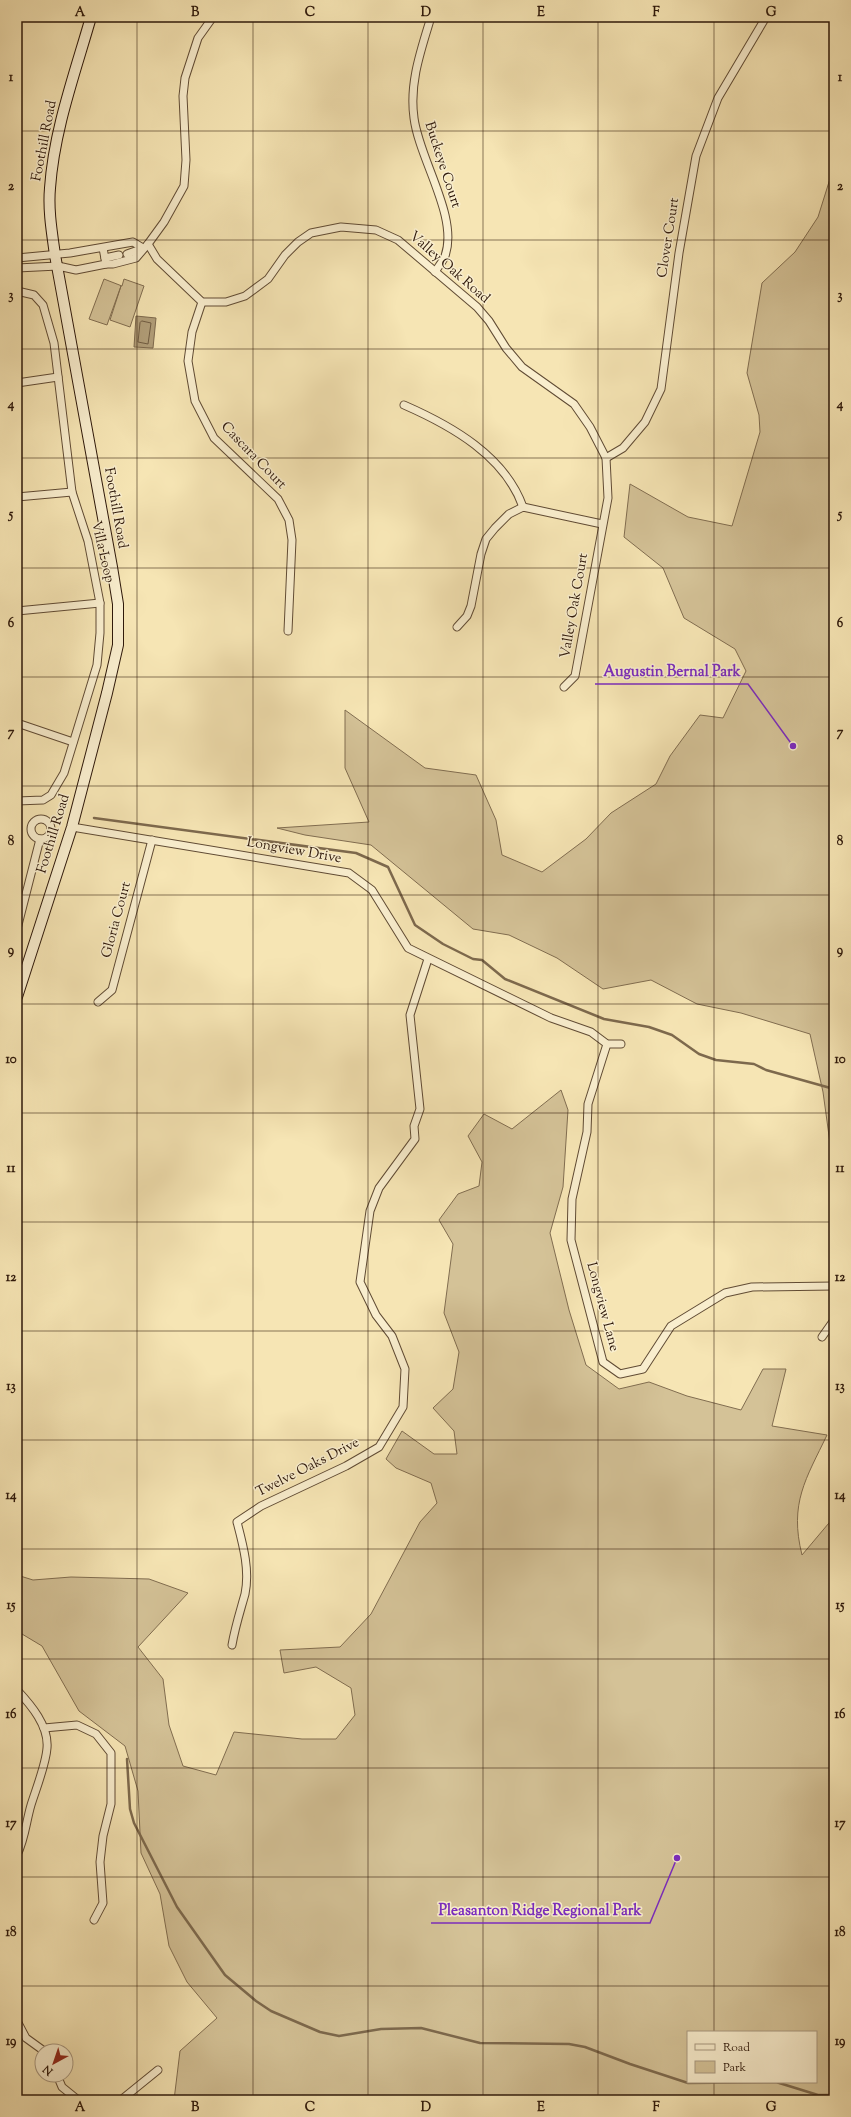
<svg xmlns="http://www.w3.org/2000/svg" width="851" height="2117" viewBox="0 0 851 2117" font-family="'Sorts Mill Goudy',serif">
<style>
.green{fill:#d4c297;stroke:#816d50;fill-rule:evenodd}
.water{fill:#b29f7a;stroke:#7d694d}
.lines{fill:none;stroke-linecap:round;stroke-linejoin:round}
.shore{stroke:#705c42;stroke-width:1}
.stream{stroke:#7d694d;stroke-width:2.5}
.minor-casing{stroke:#604b34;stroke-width:9}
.secondary-casing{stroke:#2e180a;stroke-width:12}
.minor{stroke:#f9eece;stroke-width:7}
.secondary{stroke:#f9eece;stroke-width:10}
.grid{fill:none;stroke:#2e180a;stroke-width:1;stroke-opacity:0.55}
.labels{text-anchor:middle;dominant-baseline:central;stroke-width:3;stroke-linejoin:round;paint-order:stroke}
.street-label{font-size:14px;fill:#2e180a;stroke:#f9eece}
.leader{fill:none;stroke:#7b2cbf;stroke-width:1.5}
.callout-dot{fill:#7b2cbf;stroke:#f9eece;stroke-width:1.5}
.callout-label{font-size:15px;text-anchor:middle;font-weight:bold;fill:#7b2cbf;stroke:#f9eece;stroke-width:3;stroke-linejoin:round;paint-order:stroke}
.neatline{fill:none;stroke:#2e180a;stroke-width:1.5}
.grid-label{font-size:13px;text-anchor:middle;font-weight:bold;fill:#2e180a}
</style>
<rect width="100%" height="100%" fill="#f6e5b4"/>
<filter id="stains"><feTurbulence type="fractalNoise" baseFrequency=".005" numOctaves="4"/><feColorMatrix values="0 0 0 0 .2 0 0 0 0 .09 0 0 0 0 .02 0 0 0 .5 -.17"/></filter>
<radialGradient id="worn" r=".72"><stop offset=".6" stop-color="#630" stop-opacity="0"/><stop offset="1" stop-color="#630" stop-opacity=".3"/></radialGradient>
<!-- green -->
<g class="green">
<polygon points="834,166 834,1146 830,1143 823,1092 810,1034 741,1013 697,1004 651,980 603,989 557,958 509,935 473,929 371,845 305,835 277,828 369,822 345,768 345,710 425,768 476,775 496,820 502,855 542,872 586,839 611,813 656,784 670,756 700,715 723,718 746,671 735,649 684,618 663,568 624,537 630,484 688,517 732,526 760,432 759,415 747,373 762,283 795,252 818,217"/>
<polygon points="104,279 122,286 124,279 144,286 130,327 110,320 121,286 107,325 89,319"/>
<path d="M561,1090L568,1110L563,1187L550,1233L569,1310L586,1365L619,1389L649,1382L687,1396L741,1410L763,1369H786L772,1426L827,1435C806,1479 789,1503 802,1555L834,1517V2100H174L180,2051L217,2018L187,1982L169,1946L160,1894L141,1853L138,1791L125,1746L79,1711L42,1646L17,1631V1575L33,1580L71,1577L149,1579L188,1593L138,1647L163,1679L169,1725L183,1766L216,1775L234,1732L302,1739H336L355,1715L351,1688L316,1667L284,1673L280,1650L340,1647L371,1614L420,1522L437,1503L431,1483L396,1468L386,1459L402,1431L434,1454H457L454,1431L433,1408L453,1389L459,1352L444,1313L453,1244L439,1220L458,1194L479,1186L482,1162L468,1136L484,1114L512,1129ZM688,2032H816V2082H688Z"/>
</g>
<!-- water -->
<polygon class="water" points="136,316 156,318 153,348 134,347"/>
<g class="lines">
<!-- shore -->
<polygon class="shore" points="142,321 151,323 148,344 138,342 140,323"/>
<!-- stream -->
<g class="stream">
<polyline points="94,818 356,853 388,867 415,925 443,944 473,959 482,960 505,979 604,1019 649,1027 672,1035 699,1054 716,1060 754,1064 766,1070 834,1089"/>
<polyline points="127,1759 130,1809 134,1823 177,1907 225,1975 256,2001 271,2011 320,2032 339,2036 381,2029 421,2028 480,2043 569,2044 585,2047 630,2064 688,2083 776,2082 818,2095 834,2095"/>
</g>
<!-- minor casing -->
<g class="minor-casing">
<g id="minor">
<path d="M431,17C421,50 409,83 414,118C419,159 459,217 445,256C443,261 438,267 435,272"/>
<polyline points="148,244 157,259 202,302 226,302 245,296 268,279 285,255 298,242 311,233 341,227 376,230 398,240 477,307 489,321 506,348 522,367 574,404 590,427 606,458 608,498 575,676 564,687"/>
<polyline points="103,248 106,264"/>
<polyline points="127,254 141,249"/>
<polyline points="17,258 70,253 133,242 143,248"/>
<polyline points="105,258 119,255"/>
<polyline points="17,268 58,266 76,270 106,264 113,264 136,258 148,244 164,222 184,186 186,160 183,96 185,78 198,38 213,17"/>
<polyline points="17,291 34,295 43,305 54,343 72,492 88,541 100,603 100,633 97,665 64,773 51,795 43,800 17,801"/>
<polyline points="202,302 192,332 188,361 195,401 214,438 278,499 289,520 292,540 288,631"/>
<polyline points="17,383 58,377"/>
<path d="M404,405C452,426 505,456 523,507"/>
<polyline points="606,458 623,448 645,422 661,389 679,253 696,156 718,98 766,17"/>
<polyline points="17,497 72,492"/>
<polyline points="17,611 100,603"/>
<polyline points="457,627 467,616 471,606 481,554 486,539 495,528 509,514 523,507 602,524"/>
<polyline points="20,724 73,742"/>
<circle cx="41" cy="829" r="10"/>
<polyline points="72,827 349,873 372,890 408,948 551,1018 591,1032 607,1044 621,1044"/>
<polyline points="17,929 40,839"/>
<polyline points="98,1002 112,990 152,840"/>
<polyline points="607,1044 588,1104 587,1132 572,1199 571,1240 603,1362 620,1374 643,1369 671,1326 725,1293 752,1287 834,1286"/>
<polyline points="822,1337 834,1320"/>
<path d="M232,1645C235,1627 240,1612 245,1594C250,1570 243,1545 237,1522L261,1506L346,1466L379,1447L403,1407L405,1369L392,1336L376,1315L360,1282L370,1211L379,1188L415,1139L414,1126L420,1109L410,1015L428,959"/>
<path d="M17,1690C31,1705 49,1726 47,1748C46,1764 36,1789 31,1805C26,1822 25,1839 17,1855"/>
<polyline points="44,1728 77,1725 96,1734 111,1753 111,1804 103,1836 100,1862 103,1903 94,1920"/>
<polyline points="17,2021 26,2038 44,2051"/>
<polyline points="57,2075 62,2087 78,2100"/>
<polyline points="121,2100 158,2070"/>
</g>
</g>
<!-- secondary casing -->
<g class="secondary-casing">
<path id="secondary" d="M17,997L72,827L107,693L118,645V604L112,567L55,255C52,233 48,210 50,188C54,130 75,73 91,17"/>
</g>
<!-- minor -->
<use href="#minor" class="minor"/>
<!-- secondary -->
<use href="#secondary" class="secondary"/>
</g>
<!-- grid -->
<path class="grid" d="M137,17V2100M253,17V2100M368,17V2100M483,17V2100M598,17V2100M714,17V2032M17,131H834M17,240H834M17,349H834M17,458H834M17,568H834M17,677H834M17,786H834M17,895H834M17,1004H834M17,1113H834M17,1222H834M17,1331H834M17,1440H834M17,1549H834M17,1659H834M17,1768H834M17,1877H834M17,1986H834M714,2082V2100"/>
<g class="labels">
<!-- street labels -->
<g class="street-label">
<text transform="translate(45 141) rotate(-79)">Foothill Road</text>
<text transform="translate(442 165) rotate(72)">Buckeye Court</text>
<text transform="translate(669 238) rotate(-81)">Clover Court</text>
<text transform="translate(449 268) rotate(41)">Valley Oak Road</text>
<text transform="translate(253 456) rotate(46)">Cascara Court</text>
<text transform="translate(115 508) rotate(80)">Foothill Road</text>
<text transform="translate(102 552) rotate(77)">Villa Loop</text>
<text transform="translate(575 606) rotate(-80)">Valley Oak Court</text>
<text transform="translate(54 834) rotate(-73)">Foothill Road</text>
<text transform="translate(294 851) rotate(10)">Longview Drive</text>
<text transform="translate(117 920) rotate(-75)">Gloria Court</text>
<text transform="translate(602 1307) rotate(75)">Longview Lane</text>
<text transform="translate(308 1468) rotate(-27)">Twelve Oaks Drive</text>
</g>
</g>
<!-- callouts -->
<path class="leader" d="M793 746L748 684H595M677 1858L650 1923H431"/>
<g class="callout-dot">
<circle cx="793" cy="746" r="4"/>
<circle cx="677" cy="1858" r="4"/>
</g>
<g class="callout-label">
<text x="672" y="676">Augustin Bernal Park</text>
<text x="540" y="1915">Pleasanton Ridge Regional Park</text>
</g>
<!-- margin -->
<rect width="851" height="2117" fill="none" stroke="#f6e5b4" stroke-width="44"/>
<!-- legend -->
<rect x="687" y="2031" width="130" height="52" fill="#f9eece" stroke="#a89880"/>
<rect x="695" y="2044" width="20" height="6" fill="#f9eece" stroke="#a89880"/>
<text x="723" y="2051" font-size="12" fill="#2e180a">Road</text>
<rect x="695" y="2061" width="20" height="12" fill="#d4c297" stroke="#a89880"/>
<text x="723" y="2071" font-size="12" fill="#2e180a">Park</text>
<!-- north arrow -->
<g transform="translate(54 2063) rotate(220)"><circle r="19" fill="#f9eece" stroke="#a89880"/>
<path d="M0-3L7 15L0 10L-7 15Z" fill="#8f2418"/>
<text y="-6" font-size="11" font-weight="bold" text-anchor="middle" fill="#2e180a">N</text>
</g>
<rect x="22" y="22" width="807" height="2073" class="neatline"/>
<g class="grid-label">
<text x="80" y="16">A</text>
<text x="195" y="16">B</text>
<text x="310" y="16">C</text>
<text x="426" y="16">D</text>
<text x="541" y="16">E</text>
<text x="656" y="16">F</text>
<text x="771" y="16">G</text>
<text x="11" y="81">1</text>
<text x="840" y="81">1</text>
<text x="11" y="190">2</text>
<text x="840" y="190">2</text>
<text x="11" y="299">3</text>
<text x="840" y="299">3</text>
<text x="11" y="408">4</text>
<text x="840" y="408">4</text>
<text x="11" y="518">5</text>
<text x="840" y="518">5</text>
<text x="11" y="627">6</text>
<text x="840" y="627">6</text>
<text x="11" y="736">7</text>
<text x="840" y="736">7</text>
<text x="11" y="845">8</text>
<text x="840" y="845">8</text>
<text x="11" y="954">9</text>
<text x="840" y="954">9</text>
<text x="11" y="1063">10</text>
<text x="840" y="1063">10</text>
<text x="11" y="1172">11</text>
<text x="840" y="1172">11</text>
<text x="11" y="1281">12</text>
<text x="840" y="1281">12</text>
<text x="11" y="1390">13</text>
<text x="840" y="1390">13</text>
<text x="11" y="1499">14</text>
<text x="840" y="1499">14</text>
<text x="11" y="1609">15</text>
<text x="840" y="1609">15</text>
<text x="11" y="1718">16</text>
<text x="840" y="1718">16</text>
<text x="11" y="1827">17</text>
<text x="840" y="1827">17</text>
<text x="11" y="1936">18</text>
<text x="840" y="1936">18</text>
<text x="11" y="2045">19</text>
<text x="840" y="2045">19</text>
<text x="80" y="2111">A</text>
<text x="195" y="2111">B</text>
<text x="310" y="2111">C</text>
<text x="426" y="2111">D</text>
<text x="541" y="2111">E</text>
<text x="656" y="2111">F</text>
<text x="771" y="2111">G</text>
</g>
<rect width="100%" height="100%" filter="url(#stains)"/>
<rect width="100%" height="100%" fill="url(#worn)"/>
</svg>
